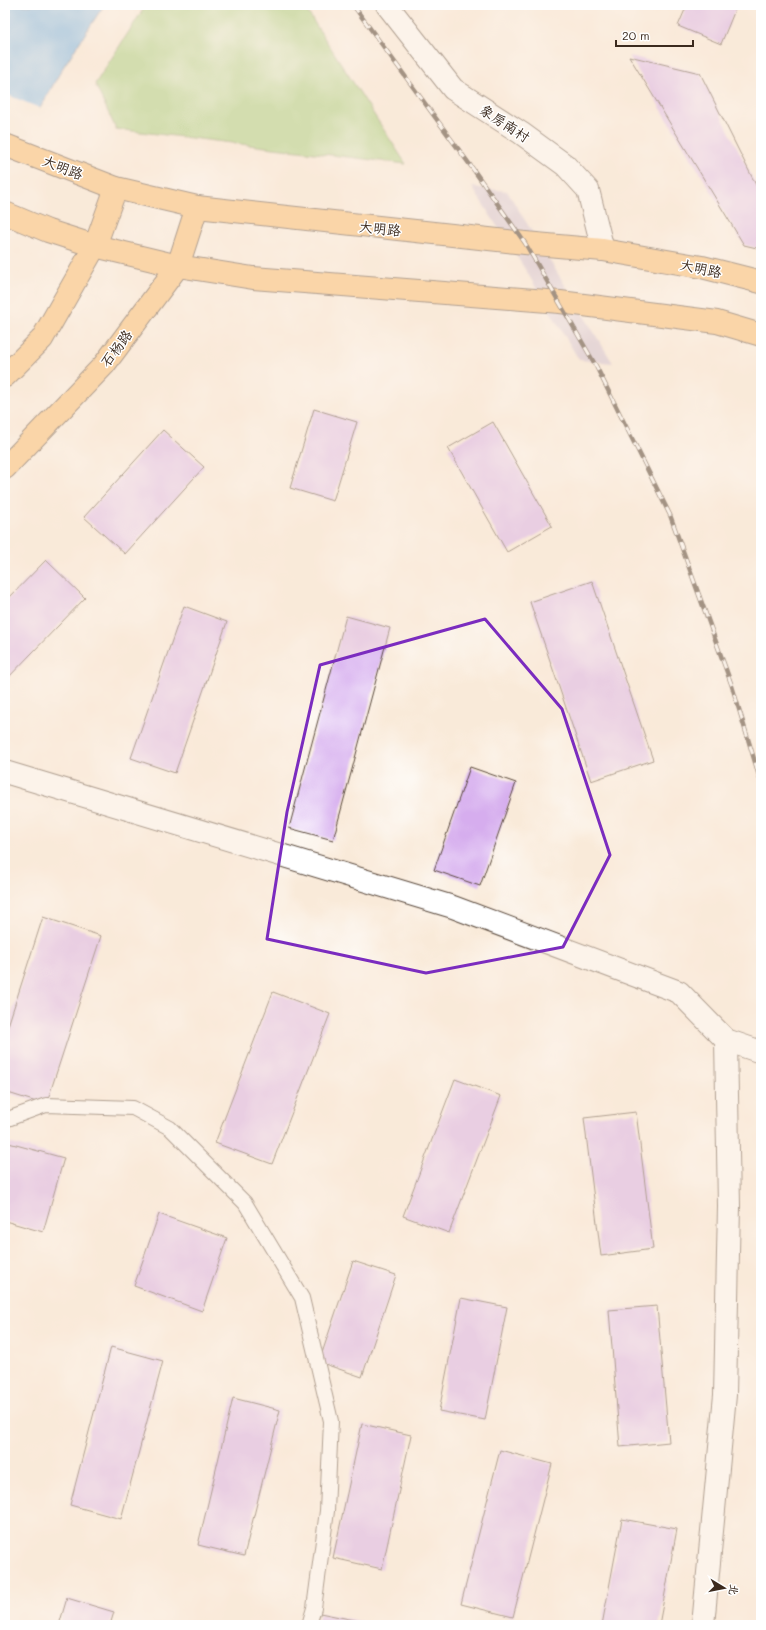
<svg xmlns="http://www.w3.org/2000/svg" width="766" height="1630" viewBox="0 0 766 1630" font-family="Mali,'LXGW WenKai TC',sans-serif">
<style>
.industrial{fill:#cdbed2}
.green{fill:#a4cf7b;stroke:#707c4c}
.water{fill:#73b4e7;stroke:#576f82}
.pier{fill:#f9ead9}
.building{fill:#d6adee}
.lines{fill:none;stroke-linecap:round;stroke-linejoin:round}
.service-casing{stroke:#58473a;stroke-width:16}
.minor-casing{stroke:#58473a;stroke-width:24}
.primary-casing{stroke:#58473a;stroke-width:24}
.service{stroke:#fff;stroke-width:14}
.minor{stroke:#fff;stroke-width:22}
.primary{stroke:#fbbd6e;stroke-width:22}
.rail-casing{stroke:#3b2a1e;stroke-width:4.5}
.rail{stroke:#fff;stroke-width:3;stroke-dasharray:9;stroke-linecap:butt}
.marked{fill:none;stroke:#7b2cbf;stroke-width:3;stroke-linejoin:round}
.labels{text-anchor:middle;dominant-baseline:central;stroke-width:3;stroke-linejoin:round;paint-order:stroke}
.street-label{font-size:14px;fill:#3b2a1e;stroke:#fff}
</style>
<rect width="100%" height="100%" fill="#fff"/>
<filter id="ink" filterUnits="userSpaceOnUse"><feTurbulence type="fractalNoise" baseFrequency=".025" numOctaves="2"/><feDisplacementMap in="SourceGraphic" scale="8" xChannelSelector="R" yChannelSelector="G"/><feConvolveMatrix kernelMatrix="1 2 1 2 8 2 1 2 1" color-interpolation-filters="sRGB"/></filter>
<filter id="wash" filterUnits="userSpaceOnUse"><feTurbulence type="fractalNoise" baseFrequency=".012" numOctaves="4" result="noise"/><feDisplacementMap in="SourceGraphic" scale="16" xChannelSelector="R" yChannelSelector="G"/><feGaussianBlur stdDeviation="0.9" result="paint"/><feColorMatrix in="noise" values="0 0 0 0 0 0 0 0 0 0 0 0 0 0 0 0 0 1.4 0 .05"/><feComposite in="paint" operator="in"/></filter>
<g filter="url(#wash)">
<rect width="100%" height="100%" fill="#f9ead9"/>
<!-- industrial -->
<polygon class="industrial" points="472,187 507,191 613,363 579,360 528,274"/>
<!-- green -->
<polygon class="green" points="146,5 303,5 406,164 116,129 95,84"/>
<!-- water -->
<polygon class="water" points="5,5 104,5 62,69 5,171"/>
<!-- pier -->
<polygon class="pier" points="5,94 42,109 5,173"/>
<g id="blocks">
<!-- building -->
<g class="building">
<polygon points="687,5 737,5 721,44 678,26"/>
<polygon points="629,56 700,73 761,195 761,249 744,245"/>
<polygon points="314,409 357,422 333,501 290,488"/>
<polygon points="493,422 552,526 507,552 448,448"/>
<polygon points="163,430 204,467 125,554 84,517"/>
<polygon points="46,560 85,598 5,681 5,602"/>
<polygon points="592,581 653,760 591,781 530,602"/>
<polygon points="184,606 227,622 175,773 131,758"/>
<polygon points="346,616 390,628 333,840 289,828"/>
<polygon points="470,767 516,783 480,886 434,870"/>
<polygon points="43,917 101,936 46,1105 5,1092 5,1035"/>
<polygon points="273,992 330,1014 272,1164 215,1143"/>
<polygon points="455,1079 501,1096 449,1233 403,1216"/>
<polygon points="636,1112 653,1249 601,1256 584,1118"/>
<polygon points="5,1142 64,1158 43,1232 5,1221"/>
<polygon points="159,1214 227,1238 202,1311 134,1286"/>
<polygon points="353,1261 396,1275 362,1377 319,1362"/>
<polygon points="461,1298 507,1307 485,1420 439,1411"/>
<polygon points="657,1306 669,1442 620,1447 609,1310"/>
<polygon points="111,1347 163,1361 121,1519 70,1505"/>
<polygon points="233,1398 280,1410 244,1556 198,1545"/>
<polygon points="362,1424 411,1435 382,1569 333,1558"/>
<polygon points="500,1450 552,1464 513,1617 461,1604"/>
<polygon points="622,1519 677,1529 659,1625 602,1625"/>
<polygon points="67,1598 114,1612 110,1625 59,1625"/>
<polygon points="320,1613 374,1624 374,1625 317,1625"/>
</g>
</g>
</g>
<g filter="url(#ink)">
<use href="#blocks" fill-opacity="0" stroke="#58473a" stroke-width="1"/>
<g class="lines">
<!-- service casing -->
<g class="service-casing">
<polyline id="service" points="5,1120 46,1105 133,1108 170,1128 245,1203 302,1298 331,1421 327,1511 314,1608 309,1625"/>
</g>
<!-- minor casing -->
<g class="minor-casing">
<g id="minor">
<polyline points="387,5 453,89 521,133 565,165 588,190 603,250"/>
<polyline points="5,772 453,907 679,992 726,1040 729,1206 725,1395 703,1625"/>
<polyline points="726,1040 761,1052"/>
</g>
</g>
<!-- primary casing -->
<g class="primary-casing">
<g id="primary">
<polyline points="5,145 116,188 197,207 525,243 603,250 702,267 761,282"/>
<polyline points="5,213 48,231 95,246 178,266 253,278 560,302 717,322 761,335"/>
<polyline points="5,376 42,339 95,246 116,188"/>
<polyline points="5,468 104,365 178,266 197,207"/>
</g>
</g>
<!-- service -->
<use href="#service" class="service"/>
<!-- minor -->
<use href="#minor" class="minor"/>
<!-- primary -->
<use href="#primary" class="primary"/>
<!-- rail casing -->
<g class="rail-casing">
<polyline id="rail" points="353,5 473,169 525,243 596,366 670,515 732,686 761,782"/>
</g>
<!-- rail -->
<use href="#rail" class="rail"/>
</g>
</g>
<!-- marked area -->
<path d="M0 0H766V1630H0ZM485,619L562,709L610,855L563,947L426,973L267,939L287,812L320,665Z" fill="#f9ead9" fill-opacity=".55" fill-rule="evenodd"/>
<path class="marked" d="M485,619L562,709L610,855L563,947L426,973L267,939L287,812L320,665Z"/>
<g class="labels">
<!-- street labels -->
<g class="street-label">
<text transform="translate(505 123) rotate(33)">象房南村</text>
<text transform="translate(63 167) rotate(21)">大明路</text>
<text transform="translate(380 228) rotate(6)">大明路</text>
<text transform="translate(701 268) rotate(12)">大明路</text>
<text transform="translate(116 348) rotate(-53)">石杨路</text>
</g>
</g>
<!-- margin -->
<rect width="766" height="1630" fill="none" stroke="#fff" stroke-width="20"/>
<!-- north arrow -->
<g transform="translate(724 1588) rotate(100)" stroke="#ffffff" stroke-width="3" paint-order="stroke">
<path d="M0-3L7 15L0 10L-7 15Z" fill="#3b2a1e"/>
<text y="-6" font-size="11" font-weight="bold" text-anchor="middle" fill="#3b2a1e">北</text>
</g>
<!-- scale -->
<path d="M616 40v6h77v-6" fill="none" stroke="#3b2a1e" stroke-width="2"/>
<text x="622" y="40" font-size="12" fill="#3b2a1e" stroke="#ffffff" stroke-width="3" paint-order="stroke">20 m</text>
</svg>
